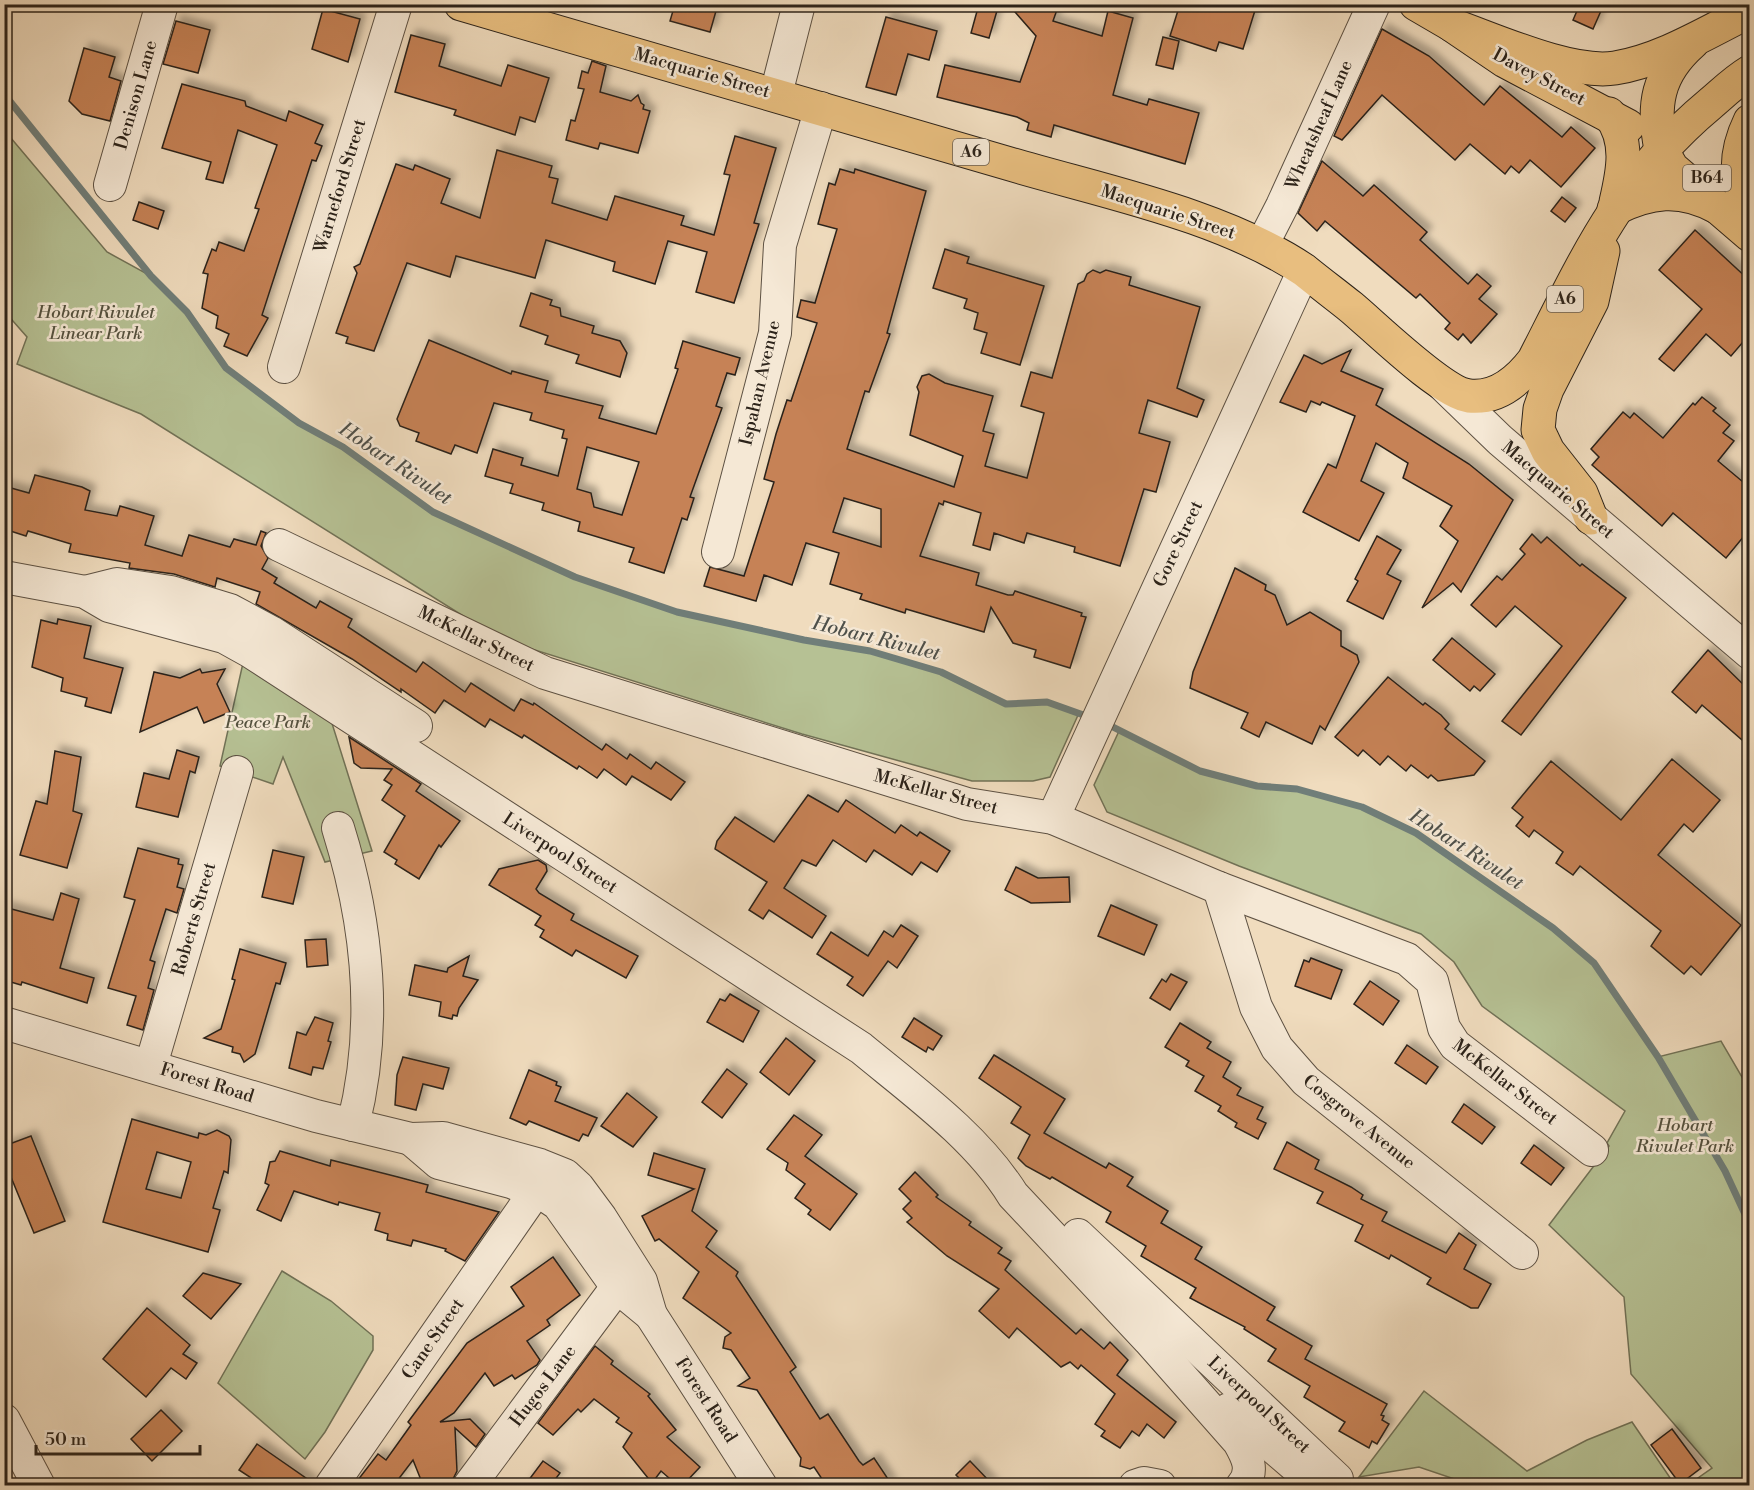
<svg xmlns="http://www.w3.org/2000/svg" width="1754" height="1490" viewBox="0 0 1754 1490" font-family="'Libre Bodoni',serif">
<style>
.green{fill:#b6c194;stroke:#717257;stroke-width:1.5}
.lines{fill:none;stroke-linecap:round;stroke-linejoin:round}
.stream{stroke:#707e79;stroke-width:7}
.building{fill:#c68256;stroke:#2c231a;stroke-width:1.5;fill-rule:evenodd;filter:url(#shadow)}
.minor-casing{stroke:#5d5143;stroke-width:34}
.major-casing{stroke:#2c231a;stroke-width:35}
.highway-casing{stroke:#2c231a;stroke-width:35}
.minor{stroke:#f5e8d5;stroke-width:32}
.major{stroke:#e8be7f;stroke-width:33}
.highway{stroke:#e8be7f;stroke-width:33}
.labels{text-anchor:middle;dominant-baseline:central;stroke-width:5;stroke-linejoin:round;paint-order:stroke}
.shield{fill:#f5e8d5;stroke:#685e52;stroke-width:1.5}
.shield-label{font-size:16px;font-weight:bold;fill:#2c231a}
.street-label{font-size:18px;fill:#2c231a;stroke:#f5e8d5}
.park-label{font-size:18px;font-style:italic;fill:#55523f;stroke:#f5e8d5}
.water-label{font-size:20px;font-style:italic;fill:#4e504a;stroke:#f5e8d5}
</style>
<defs>
<filter id="shadow"><feDropShadow dx="5.5" dy="-5.5" stdDeviation="3" flood-color="#0004"/></filter>
</defs>
<rect width="100%" height="100%" fill="#f0dcbe"/>
<filter id="stains"><feTurbulence type="fractalNoise" baseFrequency=".00333" numOctaves="4"/><feColorMatrix values="0 0 0 0 .2 0 0 0 0 .09 0 0 0 0 .02 0 0 0 .5 -.17"/></filter>
<radialGradient id="worn" r=".72"><stop offset=".6" stop-color="#630" stop-opacity="0"/><stop offset="1" stop-color="#630" stop-opacity=".3"/></radialGradient>
<!-- green -->
<g class="green">
<polygon points="5,131 107,252 151,276 187,312 226,368 299,423 343,447 433,512 575,577 677,612 804,640 870,651 941,672 1006,704 1047,702 1079,713 1050,777 1033,781 972,781 802,734 500,639 141,414 17,364 27,337 5,312"/>
<polygon points="243,663 330,717 372,851 325,862 283,757 273,784 220,766"/>
<polygon points="1120,729 1200,771 1257,786 1297,789 1362,807 1416,833 1553,928 1594,963 1658,1057 1721,1041 1749,1089 1749,1485 1688,1485 1712,1468 1631,1374 1624,1297 1549,1225 1609,1146 1607,1143 1625,1111 1482,1006 1454,962 1421,934 1239,866 1107,812 1094,785"/>
<polygon points="282,1271 331,1301 373,1336 373,1350 325,1432 305,1459 218,1383"/>
<polygon points="1424,1391 1527,1471 1587,1440 1632,1422 1675,1485 1472,1485 1419,1467 1359,1477"/>
</g>
<g class="lines">
<!-- stream -->
<g class="stream">
<polyline points="4,94 151,276 187,312 226,368 299,423 343,447 433,512 575,577 677,612 804,640 870,651 941,672 1006,704 1047,702 1089,717"/>
<polyline points="1105,723 1200,771 1257,786 1297,789 1362,807 1416,833 1553,928 1594,963 1658,1057 1725,1171 1750,1225"/>
</g>
</g>
<!-- building -->
<g class="building">
<polygon points="675,4 718,4 710,32 670,21"/>
<polygon points="979,4 999,4 989,38 971,33"/>
<polygon points="1008,4 1059,4 1053,21 1102,36 1108,11 1133,18 1113,95 1147,105 1149,99 1199,113 1185,164 1054,125 1051,137 1027,130 1029,123 1017,117 937,97 945,65 1020,82 1036,36"/>
<polygon points="1180,4 1257,4 1243,49 1219,42 1216,51 1170,36"/>
<polygon points="1580,4 1604,4 1593,29 1573,20"/>
<polygon points="323,9 360,19 348,62 312,49"/>
<polygon points="886,17 937,31 929,60 908,54 896,95 866,87"/>
<polygon points="176,21 210,30 198,73 163,64"/>
<polygon points="1382,29 1429,56 1484,105 1500,86 1562,137 1571,127 1595,148 1561,187 1530,160 1519,173 1511,166 1505,174 1470,144 1455,160 1382,95 1342,140 1334,136"/>
<polygon points="411,35 445,44 439,66 501,86 508,65 549,78 535,122 520,117 515,135 454,115 456,110 395,92"/>
<polygon points="1163,37 1179,41 1173,69 1156,65"/>
<polygon points="84,48 115,57 109,77 121,81 110,121 82,114 69,101"/>
<polygon points="592,61 606,66 600,92 631,101 638,95 641,103 644,105 643,109 650,111 638,153 600,143 598,149 566,140 571,120 575,121 584,89 578,88 582,71 588,73"/>
<polygon points="182,84 245,101 246,106 286,121 289,111 323,125 315,143 322,146 316,161 312,160 262,315 268,318 247,356 224,346 229,334 216,328 218,316 202,308 208,274 203,273 212,249 216,251 219,242 244,251 259,209 255,208 277,145 238,130 223,183 206,179 211,162 162,148"/>
<polygon points="735,136 776,148 754,223 759,224 734,303 696,292 707,252 668,241 655,284 613,271 615,262 546,240 535,278 456,256 450,277 407,263 374,351 346,343 348,337 336,333 357,273 354,267 360,264 396,164 413,170 415,165 450,179 441,203 480,218 497,150 552,166 549,177 558,179 552,203 607,220 615,196 684,216 681,225 714,235 730,175 724,174"/>
<polygon points="1322,161 1363,196 1374,185 1427,232 1420,240 1468,284 1477,274 1491,286 1479,299 1497,314 1471,343 1463,334 1458,340 1445,329 1450,323 1420,294 1416,298 1325,221 1317,231 1298,213"/>
<path d="M840,169L854,173L855,169L926,191L887,333L890,334L869,392L865,391L847,449L954,487L963,456L910,435L919,392L917,387L922,376L929,374L945,383L993,396L983,431L994,434L985,466L1027,478L1044,413L1021,406L1031,372L1052,378L1078,284L1084,281L1087,274L1093,270L1100,273L1106,270L1131,277L1129,285L1200,307L1177,388L1204,400L1197,417L1148,400L1139,433L1170,442L1156,492L1144,489L1120,566L1074,552L1075,547L1027,533L1024,543L994,533L990,550L973,545L981,513L944,501L943,505L939,503L920,556L979,573L976,585L1008,595H1013L1015,591L1082,613L1081,616L1086,617L1070,668L1034,657L1036,650L1013,643L991,607L984,632L906,609L905,613L860,599L862,594L830,584L839,553L806,543L792,585L764,575L756,601L704,586L710,567L744,576L774,482L764,479L776,434L787,400L791,401L817,323L797,317L801,300L815,303L837,229L818,224L829,183L835,185ZM844,498L881,509V547L833,532Z"/>
<polygon points="1562,197 1576,208 1565,222 1551,211"/>
<polygon points="139,202 164,211 158,229 133,220"/>
<polygon points="1695,230 1749,280 1749,335 1731,356 1706,334 1674,371 1659,359 1702,309 1659,270"/>
<polygon points="945,249 969,257 967,263 1044,286 1020,365 981,353 987,333 974,329 978,313 964,308 967,299 933,288"/>
<polygon points="531,293 552,300 550,305 560,308 561,316 594,326 592,333 620,341 627,353 620,377 576,363 579,355 545,344 548,336 520,326"/>
<path d="M429,340L511,374L512,371L548,381L545,392L603,406L599,418L656,434L678,369L675,368L683,341L740,358L735,375L727,373L716,406L722,408L690,497L694,498L687,520L682,518L664,573L629,562L634,548L578,531L580,522L542,510L544,503L510,493L513,484L485,476L493,449L523,458L521,465L558,476L567,439L562,438L564,430L530,420L532,413L494,403L477,453L455,445L451,454L416,441L419,433L400,426L397,419ZM587,447L639,462L622,515L594,507L591,493L577,489Z"/>
<polygon points="1351,350 1341,371 1383,389 1376,405 1469,464 1513,500 1461,592 1453,583 1422,608 1458,541 1440,526 1452,506 1403,478 1408,463 1376,443 1361,481 1384,493 1359,541 1303,512 1328,464 1336,468 1355,416 1322,402 1320,405 1311,401 1306,412 1280,402 1304,355 1322,364"/>
<polygon points="1702,397 1716,408 1713,411 1730,425 1723,433 1734,441 1718,461 1749,487 1749,530 1726,558 1673,513 1662,526 1592,465 1599,457 1591,449 1623,412 1630,418 1634,413 1663,438 1693,403 1695,405"/>
<polygon points="35,475 82,487 90,491 85,510 117,516 120,506 154,516 145,545 182,556 189,535 230,547 234,539 256,545 261,531 266,533 261,546 268,558 262,569 277,578 274,583 316,608 320,601 352,619 348,627 416,672 423,662 465,692 471,683 514,711 521,699 533,705 534,703 602,750 606,744 627,759 630,754 651,769 656,762 685,782 671,800 632,776 626,785 604,769 597,778 579,766 577,769 524,735 522,738 490,719 485,727 444,700 435,713 401,689 401,692 352,659 256,604 260,592 217,578 215,587 174,574 129,568 130,563 69,552 71,544 28,531 26,536 4,529 4,486 29,493"/>
<polygon points="1532,534 1541,543 1547,537 1580,566 1582,564 1626,598 1521,735 1502,721 1562,646 1515,606 1496,627 1471,605 1497,576 1502,580 1525,554 1520,549"/>
<polygon points="1377,536 1401,550 1387,574 1401,581 1383,619 1347,601 1358,581 1355,579"/>
<polygon points="1235,568 1266,585 1265,590 1275,595 1287,625 1310,612 1341,631 1341,646 1357,655 1359,662 1325,730 1320,726 1312,744 1266,722 1259,737 1241,728 1248,713 1190,688 1193,672"/>
<polygon points="58,619 91,626 84,658 123,668 111,713 85,706 87,698 61,691 63,678 32,667 41,620 57,624"/>
<polygon points="1452,638 1495,674 1480,691 1474,686 1470,691 1433,660"/>
<polygon points="1708,650 1749,690 1749,746 1702,705 1696,713 1672,692"/>
<polygon points="200,669 202,673 225,669 217,684 230,712 204,723 197,707 140,732 154,672 180,678"/>
<polygon points="1388,677 1423,705 1425,703 1441,715 1449,724 1445,729 1485,761 1474,775 1438,781 1431,775 1428,778 1411,765 1406,771 1388,756 1380,765 1363,750 1358,756 1335,737"/>
<polygon points="349,737 421,784 416,791 460,821 441,847 439,845 419,879 395,864 397,860 384,852 405,816 382,800 392,785 384,780 392,769 361,768 354,763"/>
<polygon points="177,750 199,757 195,773 190,771 178,817 136,807 144,773 169,779"/>
<polygon points="55,751 81,757 73,811 82,814 67,868 20,855 36,801 47,804"/>
<polygon points="1672,759 1720,800 1693,832 1684,824 1658,855 1741,925 1701,975 1691,966 1684,974 1651,946 1661,931 1580,866 1573,875 1556,863 1563,852 1534,830 1529,837 1516,826 1523,817 1512,808 1551,761 1621,820"/>
<polygon points="808,795 838,812 846,800 895,833 901,825 917,836 920,832 950,851 937,872 921,862 912,875 874,850 866,862 833,840 816,866 802,860 784,888 826,916 812,938 769,910 763,919 749,910 767,882 715,849 717,841 735,817 774,842"/>
<polygon points="138,848 179,859 178,864 183,865 177,887 184,889 177,913 166,909 150,960 155,962 148,988 154,990 143,1030 127,1025 136,996 108,988 135,900 124,897"/>
<polygon points="273,850 304,857 293,904 262,897"/>
<polygon points="538,860 546,865 547,871 536,889 539,893 574,914 571,920 638,956 626,978 576,950 572,956 540,937 544,930 535,925 541,916 489,885 499,869"/>
<polygon points="1016,867 1038,878 1069,877 1070,902 1031,903 1005,890"/>
<polygon points="61,893 79,899 60,968 94,978 87,1003 22,982 21,985 4,980 4,907 53,920"/>
<polygon points="1111,905 1157,925 1144,955 1098,936"/>
<polygon points="901,925 918,936 897,968 888,961 863,996 847,985 853,977 817,954 831,932 868,956 884,931 893,937"/>
<polygon points="326,939 328,965 307,967 305,940"/>
<polygon points="240,949 286,963 280,984 276,983 255,1054 244,1062 240,1054 232,1052 233,1047 204,1038 221,1029 235,980 232,979"/>
<polygon points="469,956 463,976 478,980 459,1008 457,1016 453,1015 452,1019 439,1016 441,1002 409,995 415,965 447,972 448,968"/>
<polygon points="1311,958 1342,970 1331,999 1295,986 1304,960 1309,962"/>
<polygon points="1171,974 1187,982 1170,1010 1150,998 1162,979 1166,982"/>
<polygon points="1370,981 1399,1001 1383,1025 1354,1004"/>
<polygon points="730,994 759,1011 743,1042 707,1022 720,999 725,1001"/>
<polygon points="315,1017 333,1023 328,1041 331,1042 323,1069 313,1067 311,1075 289,1068 297,1032 306,1035"/>
<polygon points="914,1018 942,1036 933,1050 928,1047 926,1052 902,1037"/>
<polygon points="1180,1023 1211,1042 1207,1048 1231,1062 1223,1077 1241,1088 1237,1095 1263,1107 1257,1119 1266,1123 1258,1139 1235,1127 1237,1123 1218,1111 1221,1106 1195,1091 1204,1076 1186,1066 1189,1061 1165,1047"/>
<polygon points="786,1038 815,1061 789,1095 760,1072"/>
<polygon points="1407,1045 1438,1067 1426,1084 1395,1063"/>
<polygon points="994,1055 1065,1099 1044,1133 1106,1168 1109,1163 1133,1177 1127,1186 1168,1211 1161,1223 1202,1247 1195,1259 1275,1307 1267,1320 1312,1346 1305,1359 1387,1404 1381,1415 1384,1416 1382,1420 1389,1424 1377,1444 1372,1441 1369,1448 1339,1431 1345,1422 1304,1397 1310,1386 1268,1361 1276,1349 1244,1329 1245,1327 1190,1298 1196,1288 1141,1256 1146,1246 1106,1222 1111,1212 1052,1177 1050,1179 1026,1166 1018,1158 1030,1135 1011,1123 1021,1107 979,1078"/>
<polygon points="403,1057 449,1068 443,1089 423,1084 416,1110 395,1105 397,1075"/>
<polygon points="727,1069 747,1084 722,1118 702,1102"/>
<polygon points="529,1070 557,1082 556,1085 561,1087 555,1101 597,1118 588,1136 583,1134 579,1141 529,1121 526,1125 510,1118"/>
<polygon points="627,1093 657,1117 633,1147 601,1126"/>
<polygon points="1464,1104 1495,1127 1482,1144 1452,1122"/>
<polygon points="794,1115 822,1135 805,1156 857,1194 830,1230 808,1214 811,1210 795,1198 805,1184 786,1170 788,1163 767,1149"/>
<path d="M132,1119L198,1138L199,1133L206,1135L217,1130L229,1136L231,1140L228,1173L224,1171L213,1208L220,1210L208,1252L103,1222ZM157,1152L191,1162L181,1198L146,1189Z"/>
<polygon points="31,1136 65,1221 34,1233 4,1160 4,1146"/>
<polygon points="1287,1142 1319,1160 1315,1169 1351,1187 1363,1195 1361,1199 1387,1212 1382,1221 1446,1253 1459,1233 1476,1245 1464,1269 1491,1284 1478,1308 1471,1308 1427,1284 1431,1278 1391,1255 1389,1259 1355,1241 1363,1225 1317,1203 1323,1192 1274,1169"/>
<polygon points="1534,1145 1564,1168 1551,1185 1521,1163"/>
<polygon points="280,1151 330,1166 331,1160 398,1177 428,1185 426,1192 499,1212 465,1261 445,1251 446,1249 413,1240 411,1246 387,1240 388,1234 375,1230 380,1213 346,1204 339,1202 338,1205 294,1191 281,1221 257,1210 269,1185 265,1183 270,1162 275,1161"/>
<polygon points="654,1153 705,1169 692,1211 717,1231 706,1247 738,1272 736,1276 796,1367 790,1372 820,1419 828,1414 859,1461 863,1465 874,1458 892,1485 826,1485 814,1467 810,1469 800,1466 801,1458 757,1390 738,1386 750,1378 731,1350 723,1348 725,1337 731,1333 683,1298 699,1272 659,1239 655,1241 642,1216 694,1189 648,1175"/>
<polygon points="915,1172 938,1195 936,1197 971,1222 969,1225 1002,1248 998,1253 1011,1261 1005,1270 1076,1334 1081,1329 1104,1349 1110,1342 1128,1360 1117,1375 1176,1422 1164,1438 1147,1424 1139,1436 1132,1431 1120,1448 1101,1436 1105,1431 1095,1424 1115,1394 1081,1365 1078,1369 1070,1362 1061,1367 1017,1328 1009,1338 979,1311 999,1289 947,1256 907,1222 912,1218 903,1209 911,1201 899,1189"/>
<polygon points="553,1257 580,1295 547,1320 550,1325 527,1341 540,1360 537,1365 515,1379 512,1375 494,1386 485,1373 454,1413 440,1422 470,1419 485,1434 476,1447 455,1428 457,1471 453,1479 440,1480 442,1485 423,1485 413,1460 394,1485 354,1485 378,1454 386,1460 411,1425 408,1422 467,1343 524,1306 511,1287"/>
<polygon points="203,1273 241,1284 211,1319 183,1296"/>
<polygon points="147,1308 190,1345 183,1354 197,1363 186,1379 171,1368 146,1397 103,1359"/>
<polygon points="595,1346 613,1361 611,1364 650,1394 648,1396 676,1430 667,1437 700,1467 683,1485 677,1485 661,1471 652,1483 623,1447 632,1433 616,1422 619,1418 594,1399 581,1412 578,1409 553,1435 538,1423"/>
<polygon points="161,1410 182,1431 152,1461 131,1439"/>
<polygon points="1672,1429 1701,1468 1680,1484 1651,1445"/>
<polygon points="257,1444 313,1483 313,1485 262,1485 239,1470"/>
<polygon points="543,1461 560,1473 551,1485 525,1485"/>
<polygon points="970,1461 993,1485 966,1485 956,1475"/>
</g>
<g class="lines">
<!-- minor casing -->
<g class="minor-casing">
<g id="minor">
<polyline points="776,94 799,4"/>
<polyline points="110,185 162,4"/>
<polyline points="1262,245 1282,206 1374,4"/>
<polyline points="284,367 396,4"/>
<polyline points="1441,383 1500,440 1750,653"/>
<polyline points="279,545 545,673 967,804 1053,818 1219,888 1407,959 1432,981 1444,1028 1455,1045 1592,1150"/>
<polyline points="718,552 775,333 780,245 821,108"/>
<path d="M4,577L85,592L109,606L224,637L251,652L861,1048C913,1091 977,1137 1013,1195L1149,1340L1239,1442C1247,1456 1255,1471 1242,1486"/>
<polyline points="85,592 117,584 171,592 230,610 271,632 416,726"/>
<polyline points="1053,818 1304,270"/>
<path d="M338,828C368,924 378,1027 353,1125"/>
<polyline points="1219,888 1256,1007 1277,1048 1306,1081 1522,1253"/>
<polyline points="4,1023 316,1116 411,1139 443,1138 540,1165 565,1175 578,1187 601,1218 641,1281 651,1315 761,1486"/>
<polyline points="151,1065 237,772"/>
<polyline points="411,1139 439,1163 511,1182 546,1196 558,1204 617,1287 651,1315"/>
<polyline points="1078,1235 1337,1479 1326,1483 1301,1471 1229,1409"/>
<polyline points="4,1420 39,1486"/>
<polyline points="331,1486 535,1192"/>
<polyline points="469,1486 617,1287"/>
<polyline points="1135,1486 1144,1483 1160,1486"/>
</g>
</g>
<!-- major casing -->
<g class="major-casing">
<polyline id="major" points="1661,149 1672,168 1750,235"/>
</g>
<!-- highway casing -->
<g class="highway-casing">
<g id="highway">
<path d="M461,4C644,57 827,110 1010,164C1105,192 1222,215 1304,270C1320,283 1336,295 1351,307C1375,327 1442,393 1469,396C1497,399 1518,381 1534,360C1585,260 1621,178 1710,104C1723,93 1735,81 1750,72"/>
<polyline points="1416,4 1452,25 1505,61 1628,126"/>
<path d="M1452,25C1495,40 1571,75 1615,68C1663,60 1707,32 1750,11"/>
<path d="M1609,114C1630,140 1623,172 1616,202"/>
<path d="M1750,121C1736,150 1733,179 1750,207"/>
<path d="M1661,149C1652,106 1657,74 1692,43"/>
<path d="M1614,209C1650,191 1680,187 1717,207"/>
<polyline points="1591,518 1581,493 1548,451 1538,430 1540,409 1547,389 1592,301 1603,251"/>
</g>
</g>
<!-- minor -->
<use href="#minor" class="minor"/>
<!-- major -->
<use href="#major" class="major"/>
<!-- highway -->
<use href="#highway" class="highway"/>
</g>
<g class="labels">
<!-- shield labels -->
<g class="shield">
<rect x="953" y="139" width="36" height="26" rx="4.5"/>
<rect x="1683" y="165" width="48" height="26" rx="4.5"/>
<rect x="1547" y="286" width="36" height="26" rx="4.5"/>
</g>
<g class="shield-label">
<text x="971" y="152">A6</text>
<text x="1707" y="178">B64</text>
<text x="1565" y="299">A6</text>
</g>
<!-- street labels -->
<g class="street-label">
<text transform="translate(702 73) rotate(16)">Macquarie Street</text>
<text transform="translate(1539 77) rotate(28)">Davey Street</text>
<text transform="translate(136 95) rotate(-74)">Denison Lane</text>
<text transform="translate(1319 125) rotate(-66)">Wheatsheaf Lane</text>
<text transform="translate(340 186) rotate(-73)">Warneford Street</text>
<text transform="translate(1168 212) rotate(18)">Macquarie Street</text>
<text transform="translate(760 383) rotate(-77)">Ispahan Avenue</text>
<text transform="translate(1558 490) rotate(40)">Macquarie Street</text>
<text transform="translate(1178 544) rotate(-65)">Gore Street</text>
<text transform="translate(476 639) rotate(26)">McKellar Street</text>
<text transform="translate(936 792) rotate(15)">McKellar Street</text>
<text transform="translate(560 853) rotate(33)">Liverpool Street</text>
<text transform="translate(194 919) rotate(-74)">Roberts Street</text>
<text transform="translate(1505 1082) rotate(38)">McKellar Street</text>
<text transform="translate(207 1083) rotate(17)">Forest Road</text>
<text transform="translate(1359 1122) rotate(39)">Cosgrove Avenue</text>
<text transform="translate(433 1339) rotate(-55)">Cane Street</text>
<text transform="translate(543 1386) rotate(-53)">Hugos Lane</text>
<text transform="translate(706 1400) rotate(57)">Forest Road</text>
<text transform="translate(1259 1405) rotate(43)">Liverpool Street</text>
</g>
<!-- park labels -->
<g class="park-label">
<text x="96" y="312">Hobart Rivulet<tspan x="96" dy="21">Linear Park</tspan></text>
<text x="268" y="722">Peace Park</text>
<text x="1685" y="1125">Hobart<tspan x="1685" dy="21">Rivulet Park</tspan></text>
</g>
<!-- water labels -->
<g class="water-label">
<text transform="translate(395 464) rotate(34)">Hobart Rivulet</text>
<text transform="translate(876 639) rotate(14)">Hobart Rivulet</text>
<text transform="translate(1466 850) rotate(33)">Hobart Rivulet</text>
</g>
</g>
<!-- margin -->
<rect width="1754" height="1490" fill="none" stroke="#f0dcbe" stroke-width="24"/>
<rect x="6" y="6" width="1742" height="1478" fill="none" stroke="#2c231a" stroke-width="3"/>
<rect x="12" y="12" width="1730" height="1466" fill="none" stroke="#2c231a" stroke-width="1.5"/>
<!-- scale -->
<path d="M36 1445v9h164v-9" fill="none" stroke="#2c231a" stroke-width="3"/>
<text x="45" y="1445" font-size="18" fill="#2c231a" stroke="#f5e8d5" stroke-width="4.5" paint-order="stroke">50 m</text>
<rect width="100%" height="100%" filter="url(#stains)"/>
<rect width="100%" height="100%" fill="url(#worn)"/>
</svg>
